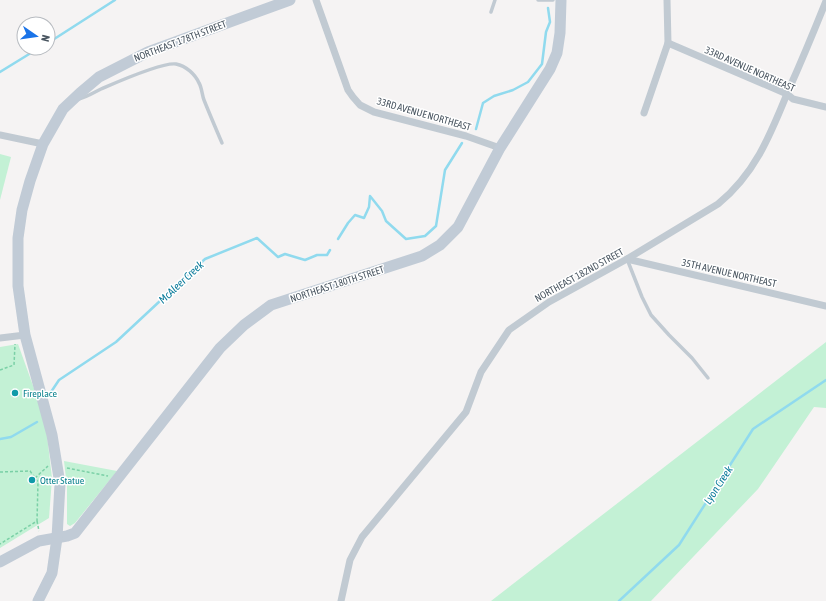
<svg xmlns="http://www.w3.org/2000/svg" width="826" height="601" viewBox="0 0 826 601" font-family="'Asap Condensed',sans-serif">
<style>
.green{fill:#c3f1d5}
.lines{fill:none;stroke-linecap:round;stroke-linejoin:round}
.stream{stroke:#90daee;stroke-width:2.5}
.path{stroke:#7ad0a6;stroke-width:1.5;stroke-dasharray:3 2;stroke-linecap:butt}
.lane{stroke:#c1cad2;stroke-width:3.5}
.street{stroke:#c1cad2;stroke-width:7}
.secondary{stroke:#c1cbd6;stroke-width:11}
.culture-dot{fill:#0f9aa8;stroke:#fff;stroke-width:1.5}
.labels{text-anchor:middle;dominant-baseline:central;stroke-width:3;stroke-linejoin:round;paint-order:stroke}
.street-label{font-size:10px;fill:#4a5661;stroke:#fff}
.culture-label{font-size:10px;fill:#0d838f;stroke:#fff;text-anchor:start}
.water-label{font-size:11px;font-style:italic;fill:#0c7c9b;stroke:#fff}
</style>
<rect width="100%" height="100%" fill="#f5f3f3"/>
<!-- green -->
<g class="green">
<polygon points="0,154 11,157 0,200"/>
<polygon points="826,342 826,408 814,407 758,489 651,601 491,601"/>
<polygon points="18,344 45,419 52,478 49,518 0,548 0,347"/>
<polygon points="64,461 117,471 75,523 70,526 67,524 67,487"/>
</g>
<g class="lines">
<!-- stream -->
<g class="stream">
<polyline points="48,43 115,0"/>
<polyline points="0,72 39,48"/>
<polyline points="476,129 483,103 494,96 513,90 528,82 542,64 546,32 550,22 548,8"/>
<polyline points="338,239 348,223 355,215 364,218 369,207 370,196 382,211 386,221 406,239 425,236 436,226 445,170 462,143"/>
<polyline points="49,395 59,380 116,342 205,259 257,238 278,257 285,254 305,260 317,255 327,255 330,250"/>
<polyline points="0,439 11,437 37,422"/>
<polyline points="619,601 679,545 753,429 826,380"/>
</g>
<!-- path -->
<g class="path">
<polyline points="0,370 14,365 15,344"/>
<polyline points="67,468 108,476"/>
<polyline points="0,472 30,471 38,482 37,521 0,544"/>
<polyline points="35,478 48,466"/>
<polyline points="37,521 39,531"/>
</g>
<!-- lane -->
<g class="lane">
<polyline points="538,0 553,0"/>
<polyline points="491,12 495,0"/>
<path d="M79,99C87,97 93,93 101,89C115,83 162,62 176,64C186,66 195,74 199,83C202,88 202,95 204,100C210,115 216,129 222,143"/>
<polyline points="627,259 642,297 651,315 669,335 692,358 708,378"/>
</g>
<!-- street -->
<g class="street">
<polyline points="316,0 348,90 353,97 360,105 374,112 466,136 500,148"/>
<polyline points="668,43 787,94 793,99 826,107"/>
<polyline points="644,113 668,43 667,0"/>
<polyline points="0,135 43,144"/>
<polyline points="627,259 826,306"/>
<polyline points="0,338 25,335"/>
<path d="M341,601L350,560L362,537L466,412L481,372L509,330L549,302L627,259L718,204C756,173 771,133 789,89C802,60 814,31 826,1"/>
</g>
<!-- secondary -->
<g class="secondary">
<polyline points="0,562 39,541 67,536 75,533 220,348 244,325 271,305 422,256 440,245 458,227 500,148 550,69 557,53 560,33 561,0"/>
<polyline points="38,601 52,573 57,538 60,484 52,435 25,335 18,286 18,238 22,210 30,181 43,144 63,109 80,93 99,77 148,52 290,0"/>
</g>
</g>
<!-- markers -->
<g class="culture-dot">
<circle cx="15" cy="393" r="4"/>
<circle cx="32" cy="480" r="4"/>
</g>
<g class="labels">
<!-- street labels -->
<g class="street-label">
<text transform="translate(180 41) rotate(-21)">NORTHEAST 178TH STREET</text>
<text transform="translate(750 69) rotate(24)">33RD AVENUE NORTHEAST</text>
<text transform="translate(424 114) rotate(16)">33RD AVENUE NORTHEAST</text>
<text transform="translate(729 273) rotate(13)">35TH AVENUE NORTHEAST</text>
<text transform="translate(579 275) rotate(-29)">NORTHEAST 182ND STREET</text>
<text transform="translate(337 284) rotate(-18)">NORTHEAST 180TH STREET</text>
</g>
<!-- culture labels -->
<g class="culture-label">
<text x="23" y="393">Fireplace</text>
<text x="40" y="480">Otter Statue</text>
</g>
<!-- water labels -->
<g class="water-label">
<text transform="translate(181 282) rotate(-43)">McAleer Creek</text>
<text transform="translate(718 485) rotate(-57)">Lyon Creek</text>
</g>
</g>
<!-- north arrow -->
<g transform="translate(36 36) rotate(103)"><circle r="19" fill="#ffffff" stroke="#b7bbc0"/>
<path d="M0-3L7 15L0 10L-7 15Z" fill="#1a73e8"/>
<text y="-6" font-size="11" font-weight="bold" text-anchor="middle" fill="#4a5661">N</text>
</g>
</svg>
